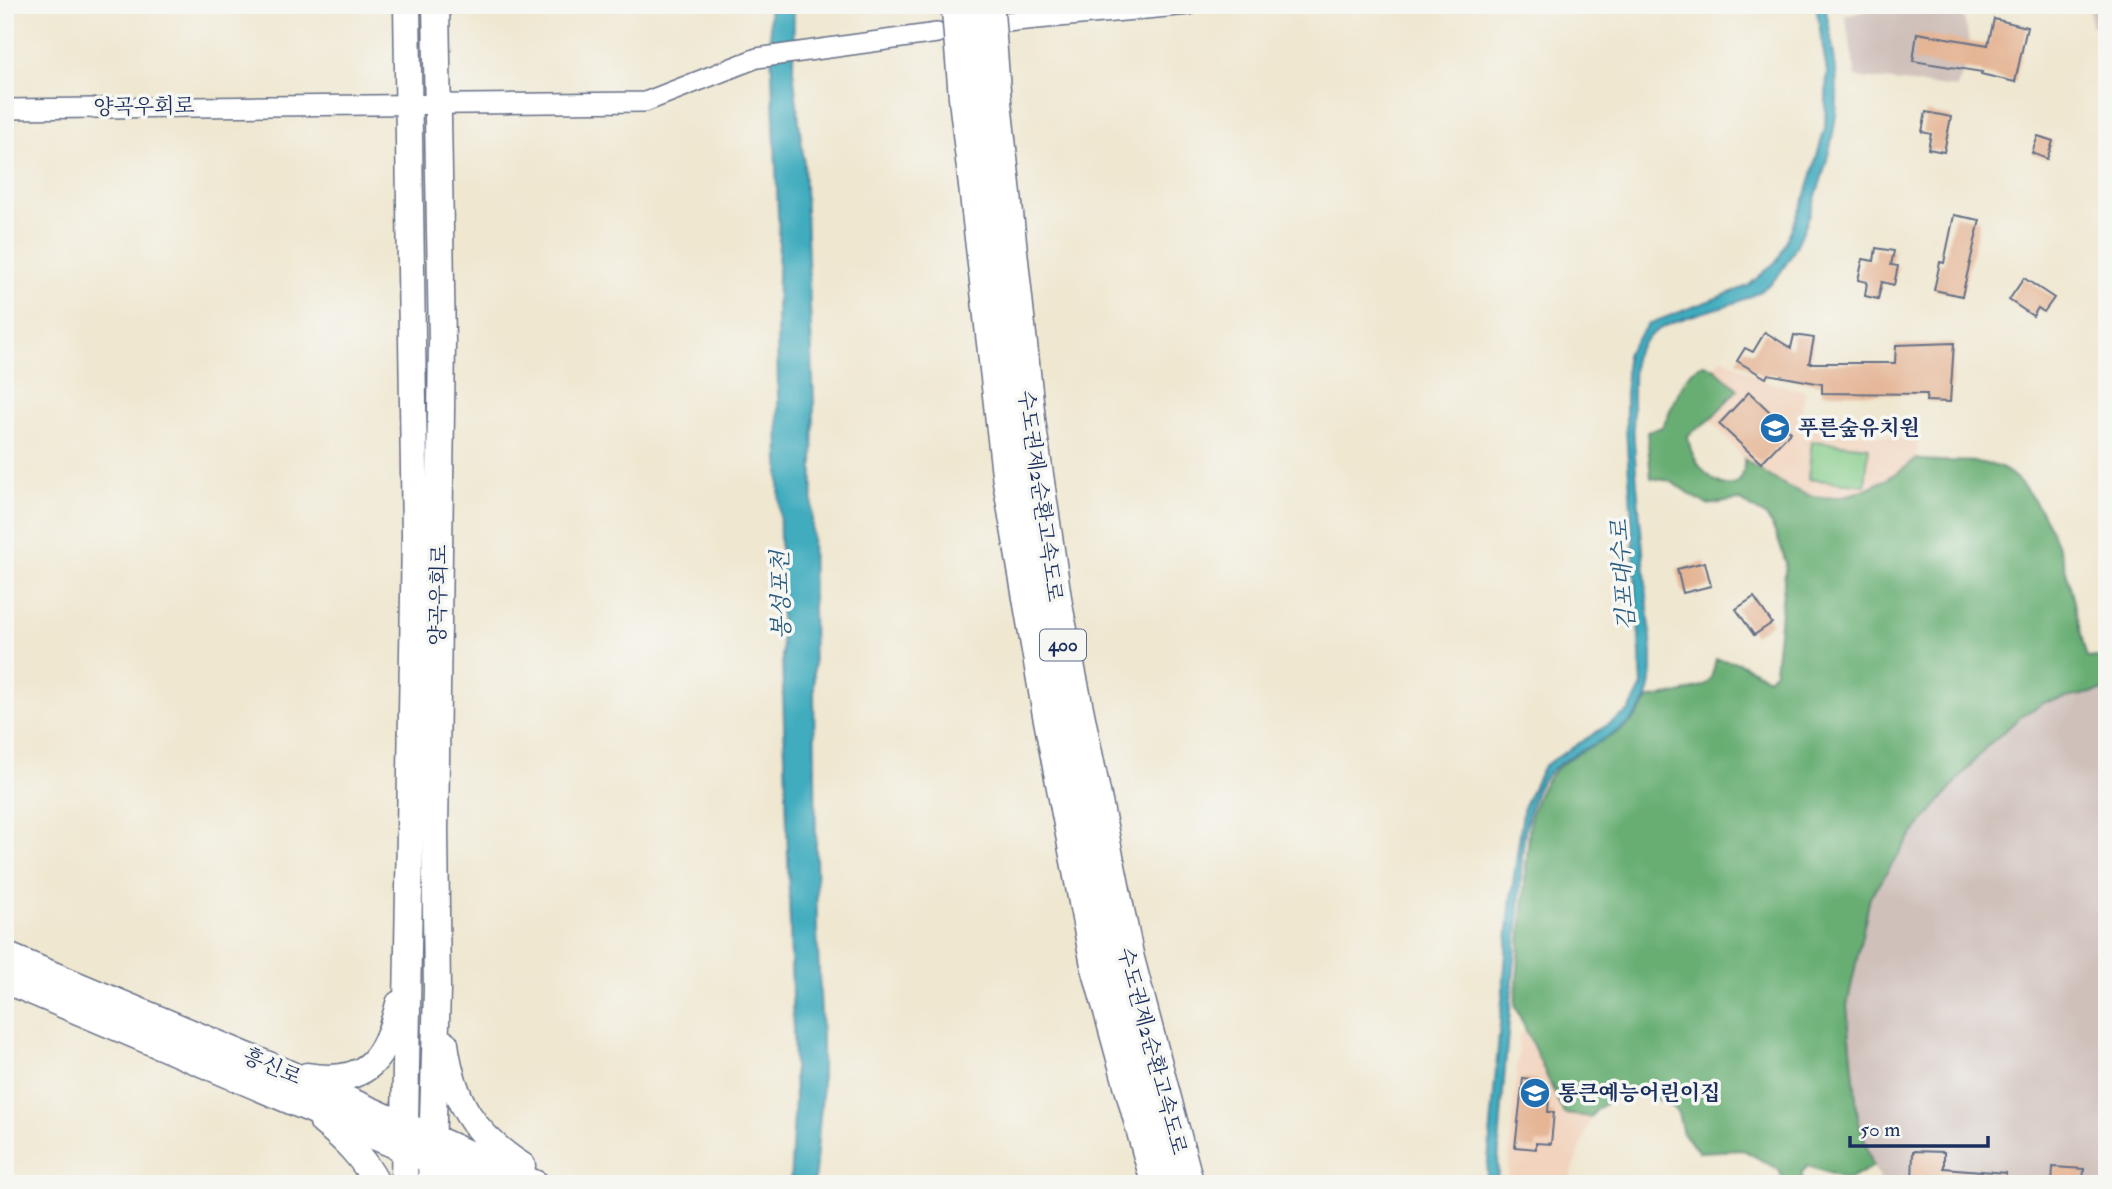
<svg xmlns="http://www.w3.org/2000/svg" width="2112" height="1189" viewBox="0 0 2112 1189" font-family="'IM FELL Double Pica','Noto Serif KR',serif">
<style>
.built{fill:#f2d4be}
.industrial{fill:#cfc0ba}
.green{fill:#81ca86;stroke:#4e7c72;stroke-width:2}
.forest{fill:#68ae73;stroke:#426e68;stroke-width:2}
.water{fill:#3facbe;stroke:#2d6e8e;stroke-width:2}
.building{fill:#e5b696}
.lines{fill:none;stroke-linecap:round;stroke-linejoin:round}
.minor-casing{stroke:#656f86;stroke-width:22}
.secondary-casing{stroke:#656f86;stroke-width:29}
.motorway-casing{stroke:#656f86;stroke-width:36}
.minor{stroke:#fff;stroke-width:19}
.secondary{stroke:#fff;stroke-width:26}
.motorway{stroke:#fff;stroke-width:33}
.motorway-bridge-casing{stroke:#656f86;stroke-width:36;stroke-linecap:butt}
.motorway-bridge{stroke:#fff;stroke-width:33}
.labels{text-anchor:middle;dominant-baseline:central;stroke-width:7;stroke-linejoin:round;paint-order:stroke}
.shield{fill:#f6f6f2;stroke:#5d6b8a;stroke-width:2}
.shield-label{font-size:19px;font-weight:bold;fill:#1b2f5e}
.street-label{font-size:21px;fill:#1b2f5e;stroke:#f6f6f2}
.poi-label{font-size:21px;font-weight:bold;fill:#1b2f5e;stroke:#f6f6f2;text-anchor:start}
.water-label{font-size:23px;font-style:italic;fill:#285b80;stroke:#f6f6f2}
</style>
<rect width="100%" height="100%" fill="#f6f6f2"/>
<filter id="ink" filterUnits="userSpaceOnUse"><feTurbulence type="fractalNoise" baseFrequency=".0143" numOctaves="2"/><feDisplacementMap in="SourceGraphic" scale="14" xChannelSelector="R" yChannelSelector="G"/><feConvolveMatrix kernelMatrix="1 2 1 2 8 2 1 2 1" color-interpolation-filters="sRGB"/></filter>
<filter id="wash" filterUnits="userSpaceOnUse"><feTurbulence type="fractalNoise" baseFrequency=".00686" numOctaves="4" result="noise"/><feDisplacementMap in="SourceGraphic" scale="28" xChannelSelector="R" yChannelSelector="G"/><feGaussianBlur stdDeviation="1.57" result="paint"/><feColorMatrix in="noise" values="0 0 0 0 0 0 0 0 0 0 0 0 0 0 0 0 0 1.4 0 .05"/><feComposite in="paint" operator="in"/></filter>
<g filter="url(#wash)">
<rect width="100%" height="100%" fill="#efe7d0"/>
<!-- built -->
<g class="built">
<polygon points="1722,357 1767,382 1806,391 1800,415 1808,425 1918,441 1916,459 1901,472 1842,499 1822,499 1779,482 1744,459 1710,420 1738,389 1714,368"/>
<polygon points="1524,1031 1564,1114 1591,1117 1568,1184 1507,1184 1520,1034"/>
</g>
<!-- industrial -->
<g class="industrial">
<polygon points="1892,5 1962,7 1971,52 1957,88 1856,77 1845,15"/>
<polygon points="2090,5 2107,5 2107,25 2091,26"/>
<polygon points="2107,690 2107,1184 1883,1184 1873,1166 1858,1119 1847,1006 1870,897 1911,836 1986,747 2023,715 2046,702"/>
</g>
<!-- green -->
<polygon class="green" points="1812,441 1869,447 1865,485 1808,479"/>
<!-- forest -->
<path class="forest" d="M1704,364L1714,368L1738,389L1710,420L1688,435C1690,477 1747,511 1744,459C1790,490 1820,513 1874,485C1890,478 1903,470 1916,459C1943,464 1976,457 2001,468C2016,475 2026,489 2035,502C2070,553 2071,601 2087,658L2107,656V690L2046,702L2023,715L1986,747L1911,836L1870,897L1847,1006L1858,1119L1873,1166L1848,1180L1808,1166L1802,1172V1184H1785L1779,1170L1743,1150L1699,1152L1683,1134L1678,1113C1656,1088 1609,1089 1591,1117L1564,1114L1515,1006L1530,820C1548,735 1618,759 1649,698C1659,698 1705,689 1709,681C1713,676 1714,665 1716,659L1739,663L1768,678L1775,671L1786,563L1777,536L1767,517L1739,500L1707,505L1670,481L1651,478L1647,432L1662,427C1673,408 1682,371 1704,364Z"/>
<!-- water -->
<g class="water">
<polygon points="769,5 794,5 793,70 804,163 814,403 812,528 817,931 822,1035 822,1094 814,1184 790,1184 795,1097 781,621 777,318 779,237"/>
<path d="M1816,5H1825C1831,37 1838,68 1837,100C1836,142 1808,233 1784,267C1777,279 1765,289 1753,295C1717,315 1650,314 1634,358C1629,433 1641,520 1647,596C1649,626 1656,661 1649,691C1636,744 1560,743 1537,789C1520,825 1521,885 1518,925C1510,1011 1501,1097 1497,1184H1486L1511,898L1524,805L1544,766L1629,711L1642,686L1626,427V354L1648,324L1748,286L1778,260L1806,195L1825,128L1827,72Z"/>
</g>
<g id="blocks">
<!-- building -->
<g class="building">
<polygon points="1994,19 2027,27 2015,82 1981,74 1982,72 1913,61 1917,33 1988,45"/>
<polygon points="1926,112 1951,117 1944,152 1928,149 1931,134 1922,132"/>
<polygon points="2038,136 2053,141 2047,159 2032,153"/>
<polygon points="1954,215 1980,220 1962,296 1934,290 1940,262 1944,263"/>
<polygon points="1876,248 1894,251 1891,265 1898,266 1894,285 1882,282 1878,299 1865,296 1867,282 1858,280 1863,259 1874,261"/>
<polygon points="2024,278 2054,298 2044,312 2038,308 2033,316 2009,300"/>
<polygon points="1765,332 1791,348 1794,335 1814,338 1809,363 1895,363 1896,345 1954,343 1950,402 1926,401 1927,394 1822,393 1822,384 1768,374 1766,378 1737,361 1745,348 1753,352"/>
<polygon points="1749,392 1791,432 1761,463 1719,424"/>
<polygon points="1705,562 1711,586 1683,593 1677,569"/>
<polygon points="1754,597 1772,623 1754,635 1736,609"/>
<polygon points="1523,1078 1537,1080 1536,1089 1543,1089 1542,1099 1549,1100 1548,1112 1554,1112 1551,1144 1536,1143 1536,1149 1515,1147"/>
<polygon points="1913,1151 1944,1152 1944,1168 2006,1173 2006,1184 1912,1184"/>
<polygon points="2053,1167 2084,1169 2083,1184 2052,1184"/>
</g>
</g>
</g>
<g filter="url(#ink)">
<use href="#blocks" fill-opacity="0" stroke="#656f86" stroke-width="2"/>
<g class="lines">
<!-- minor casing -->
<g class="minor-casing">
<g id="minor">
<polyline points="1006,22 1189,5"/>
<polyline points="5,109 645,102 757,58 937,33"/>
</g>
</g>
<!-- secondary casing -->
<g class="secondary-casing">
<g id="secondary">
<polyline points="5,955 285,1072 536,1184"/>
<polyline points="5,980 487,1184"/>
<path d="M445,1044C453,1101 473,1134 522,1166"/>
<path d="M307,1076C369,1086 385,1058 399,1004"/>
<path d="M323,1122C346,1140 363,1158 377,1184"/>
<polyline points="404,1184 415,536 407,5"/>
<polyline points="431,1184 437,990 435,830 442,342 436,5"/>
</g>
</g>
<!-- motorway casing -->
<g class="motorway-casing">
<g id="motorway">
<polyline points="994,97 1029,424 1056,608 1127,957 1187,1184"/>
<polyline points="966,103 1009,478 1049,712 1097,962 1158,1184"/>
</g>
</g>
<!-- minor -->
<use href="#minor" class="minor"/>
<!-- secondary -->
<use href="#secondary" class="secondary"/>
<!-- motorway -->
<use href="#motorway" class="motorway"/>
<!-- motorway-bridge casing -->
<g class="motorway-bridge-casing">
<g id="motorway-bridge">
<polyline points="958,5 966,103"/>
<polyline points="987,5 994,97"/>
</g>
</g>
<!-- motorway-bridge -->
<use href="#motorway-bridge" class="motorway-bridge"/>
</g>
</g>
<!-- icons -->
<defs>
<g id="school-disc" transform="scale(1.575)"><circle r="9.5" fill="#1f6fb2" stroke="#f6f6f2"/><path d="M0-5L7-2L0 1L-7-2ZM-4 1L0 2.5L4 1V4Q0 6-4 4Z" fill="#fff"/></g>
</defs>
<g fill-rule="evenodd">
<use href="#school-disc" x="1775" y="428"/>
<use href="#school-disc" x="1535" y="1093"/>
</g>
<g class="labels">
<!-- shield labels -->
<rect class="shield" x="1040" y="629.5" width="46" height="31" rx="5"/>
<g class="shield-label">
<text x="1063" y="645">400</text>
</g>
<!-- street labels -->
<g class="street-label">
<text transform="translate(144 107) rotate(-1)">양곡우회로</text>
<text transform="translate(1040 496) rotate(82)">수도권제2순환고속도로</text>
<text transform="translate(439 595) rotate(-89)">양곡우회로</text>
<text transform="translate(1152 1051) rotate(75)">수도권제2순환고속도로</text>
<text transform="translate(272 1067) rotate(23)">흥신로</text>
</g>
<!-- poi labels -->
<g class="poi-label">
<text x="1798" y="428">푸른숲유치원</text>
<text x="1558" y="1093">통큰예능어린이집</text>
</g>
<!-- water labels -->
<g class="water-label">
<text transform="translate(1623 575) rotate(-94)">김포대수로</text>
<text transform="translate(781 595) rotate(-91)">봉성포천</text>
</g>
</g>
<!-- margin -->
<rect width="2112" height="1189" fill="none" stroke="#f6f6f2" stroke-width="28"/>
<!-- scale -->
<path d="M1850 1136v10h138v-10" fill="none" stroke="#1b2f5e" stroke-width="3.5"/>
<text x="1860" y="1136" font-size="21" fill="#1b2f5e" stroke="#f6f6f2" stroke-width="5" paint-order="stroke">50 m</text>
</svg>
